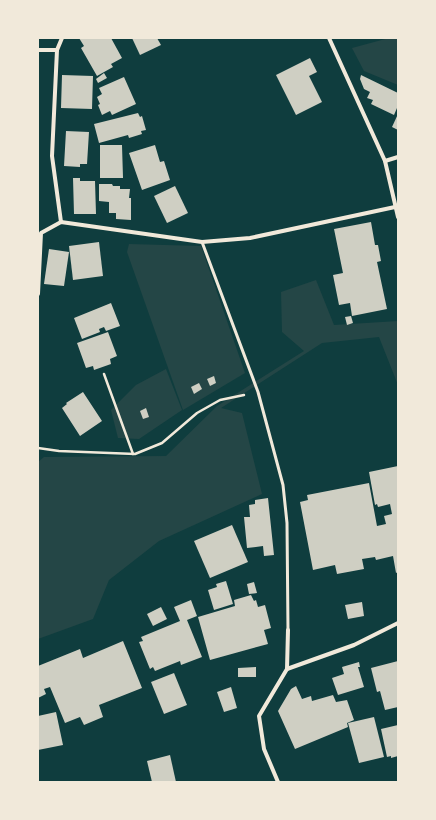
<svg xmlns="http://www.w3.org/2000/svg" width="436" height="820" viewBox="0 0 436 820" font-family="Signika,sans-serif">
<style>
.green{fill:#244646}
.building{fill:#cfcfc3}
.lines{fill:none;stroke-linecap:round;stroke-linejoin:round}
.path{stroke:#f1e9da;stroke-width:2.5}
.service{stroke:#f1e9da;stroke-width:3}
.minor{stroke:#f1e9da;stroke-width:4}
</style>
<rect width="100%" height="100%" fill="#0f3d3e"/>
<!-- green -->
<g class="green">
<polygon points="389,38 398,38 398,85 364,71 352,48"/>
<polygon points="129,244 201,246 245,373 183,410 127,252"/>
<polygon points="316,280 334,325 398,321 398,385 379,337 322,343 221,408 242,413 262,494 159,541 109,580 93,619 38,639 38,462 44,457 166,456 217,406 304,351 282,332 281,292"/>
<polygon points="166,369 182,410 139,439 118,438 111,410 136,385"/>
</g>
<!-- building -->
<g class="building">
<polygon points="79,38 111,38 122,58 111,64 113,67 97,76 81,48 84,46"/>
<polygon points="132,38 157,38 161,45 140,55"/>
<polygon points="310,58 317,72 309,76 322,102 296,115 276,75"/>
<polygon points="104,73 107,78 98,83 96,79"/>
<polygon points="62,75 93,76 92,109 61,108"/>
<polygon points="361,75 398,93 398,109 397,108 394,115 371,104 373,100 367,98 370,92 364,89 360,79"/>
<polygon points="124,77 136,104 112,115 110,111 102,115 98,105 100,104 97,97 102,94 99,88"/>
<polygon points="138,113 140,117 142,116 146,130 141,131 142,134 129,138 128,135 99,143 94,124"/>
<polygon points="398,114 398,130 392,127"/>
<polygon points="66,131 89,132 87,164 80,164 80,167 64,166"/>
<polygon points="100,145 122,145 123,178 100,178"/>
<polygon points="155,145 160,162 164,161 170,180 142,190 129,153"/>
<polygon points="73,178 80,178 80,181 95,181 96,214 74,214"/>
<polygon points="99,184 112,184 113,186 120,186 120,189 130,189 129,198 131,198 131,220 116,219 116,213 109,213 109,202 99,201"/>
<polygon points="175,186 188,213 167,223 154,196"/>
<polygon points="371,222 375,245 378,245 381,261 377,262 387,309 352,316 350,303 339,305 333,275 343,273 334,229"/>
<polygon points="99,242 103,276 73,280 69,246"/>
<polygon points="49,249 69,252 64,286 44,284"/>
<polygon points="111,303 120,326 106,331 104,327 99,329 100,332 82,339 74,318"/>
<polygon points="351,316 353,323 347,325 345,317"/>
<polygon points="108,332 117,356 110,359 111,364 94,370 93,366 86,368 77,343"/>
<polygon points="214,376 216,383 210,386 207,379"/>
<polygon points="199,383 202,389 194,394 191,387"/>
<polygon points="83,392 102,421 80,436 62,408 67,404 66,403"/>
<polygon points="146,408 149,417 143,419 140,411"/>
<polygon points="398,466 398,572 396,573 393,556 376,560 375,557 362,559 364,569 337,574 335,565 313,570 300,502 308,500 307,495 369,483 377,526 386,524 384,516 392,514 390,504 378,507 377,504 375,505 369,472"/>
<polygon points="268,498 274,555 264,556 263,546 247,548 244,517 250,517 249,505 255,504 255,500"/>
<polygon points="232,525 248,562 210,578 194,541"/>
<polygon points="226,581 233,604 214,610 208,590 217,587 216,584"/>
<polygon points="254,582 257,593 249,594 247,584"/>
<polygon points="251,595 254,601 256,600 258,607 265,605 271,628 264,630 268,644 210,660 198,617 235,606 234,600"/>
<polygon points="191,600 197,616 187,620 202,657 181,665 180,661 155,671 153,667 150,669 139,642 143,641 141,637 180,621 174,607"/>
<polygon points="362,602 364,616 348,619 345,605"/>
<polygon points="161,607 167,619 153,626 147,614"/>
<polygon points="123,641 142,688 99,705 103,717 84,725 80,717 65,723 50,687 44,689 46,694 38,698 38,666 80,649 83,658"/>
<polygon points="398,661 398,707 385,710 380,691 377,692 371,668"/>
<polygon points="359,662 360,667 358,667 364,687 338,695 332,678 344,674 342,667"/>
<polygon points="256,667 256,677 238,677 238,668"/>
<polygon points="174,673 187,705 164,714 151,682"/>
<polygon points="296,686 302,699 311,696 312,701 333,695 336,702 347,700 354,720 347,723 348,727 295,749 278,711 291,689"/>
<polygon points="231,687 237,708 224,712 217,692"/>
<polygon points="56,712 63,745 38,750 38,716"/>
<polygon points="374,717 384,757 359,763 348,723"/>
<polygon points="398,725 398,756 391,758 391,756 387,757 381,729"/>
<polygon points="170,755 176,782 152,782 147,761"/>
</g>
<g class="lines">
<!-- path -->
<g class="path">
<polyline points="104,374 133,454"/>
<polyline points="38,448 59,451 135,454 162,443 197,413 220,400 244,395"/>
</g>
<!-- service -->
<polyline class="service" points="202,242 258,392 283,485 287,523 288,630"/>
<!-- minor -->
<g class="minor">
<polyline points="329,38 385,161 398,217"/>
<polyline points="38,50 57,50"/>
<polyline points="385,161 398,157"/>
<polyline points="61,222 52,156 57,50 62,38"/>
<polyline points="38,294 41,233 61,222 202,242 250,238 395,207"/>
<polyline points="287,669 354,645 398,623"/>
<polyline points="278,782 264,749 259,716 287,669 288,630"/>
</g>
</g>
<!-- border -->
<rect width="436" height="820" fill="none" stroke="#f1e9da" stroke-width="78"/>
</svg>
